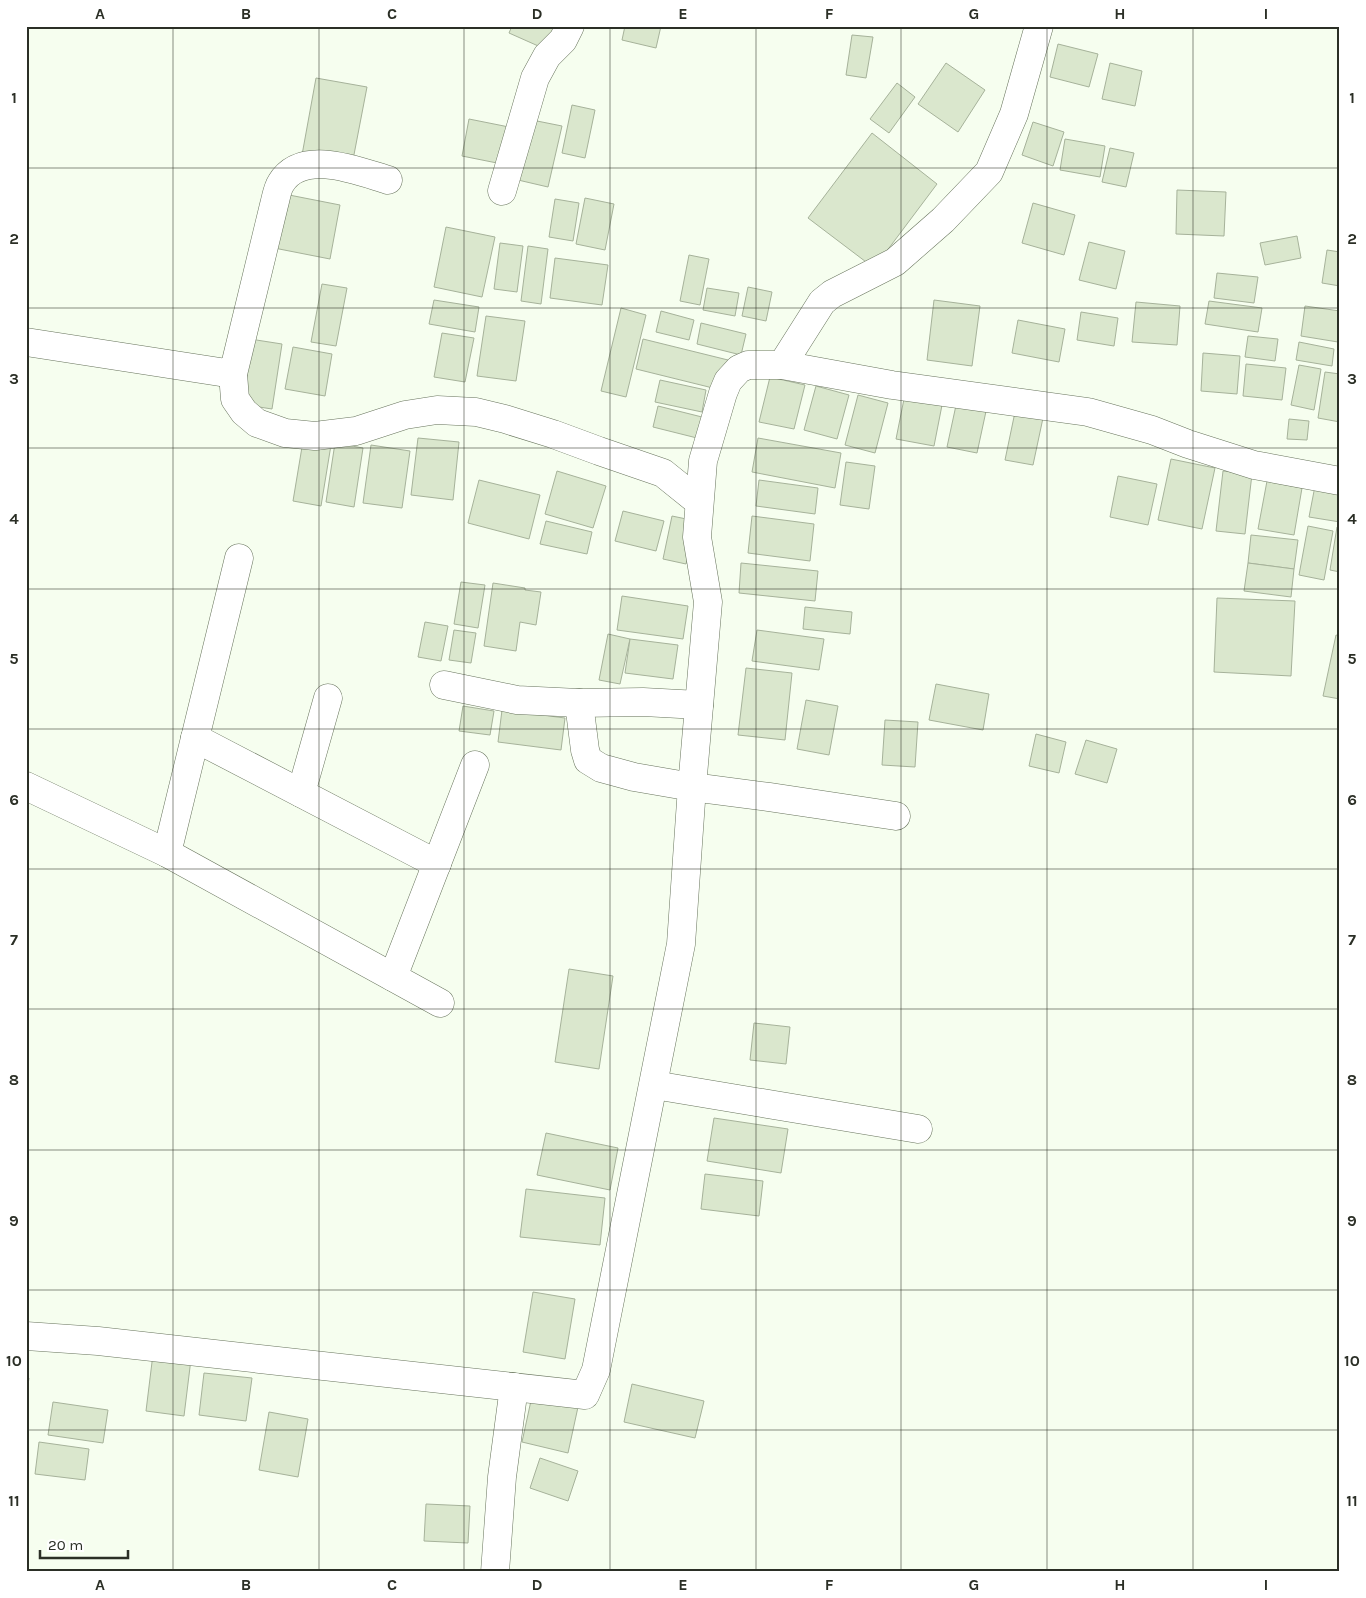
<svg xmlns="http://www.w3.org/2000/svg" width="1366" height="1598" viewBox="0 0 1366 1598" font-family="Karla,sans-serif">
<style>
.building{fill:#dae7cd;stroke:#a6b29a}
.lines{fill:none;stroke-linecap:round;stroke-linejoin:round}
.minor-casing{stroke:#68745d;stroke-width:29}
.minor{stroke:#fff;stroke-width:28}
.grid{fill:none;stroke:#2b2f26;stroke-width:1;stroke-opacity:0.55}
.neatline{fill:none;stroke:#2b2f26;stroke-width:2}
.grid-label{font-size:16px;text-anchor:middle;font-weight:bold;fill:#2b2f26}
</style>
<rect width="100%" height="100%" fill="#f6feef"/>
<!-- building -->
<g class="building">
<polygon points="512,26 555,26 545,49 509,33"/>
<polygon points="625,26 661,26 656,48 622,40"/>
<polygon points="852,35 873,37 866,78 846,75"/>
<polygon points="1058,44 1098,54 1089,87 1050,77"/>
<polygon points="946,63 985,90 958,132 918,104"/>
<polygon points="1110,63 1142,71 1135,106 1102,99"/>
<polygon points="316,78 367,87 352,165 302,155"/>
<polygon points="897,83 915,97 889,133 870,119"/>
<polygon points="572,105 595,110 585,158 562,153"/>
<polygon points="469,119 509,127 502,164 462,156"/>
<polygon points="532,120 562,126 548,187 518,180"/>
<polygon points="1033,122 1064,132 1053,166 1022,155"/>
<polygon points="872,133 937,184 874,268 808,218"/>
<polygon points="1065,139 1105,146 1100,177 1060,170"/>
<polygon points="1110,148 1134,153 1126,187 1102,182"/>
<polygon points="1177,190 1226,192 1224,236 1176,234"/>
<polygon points="279,193 340,205 330,259 269,247"/>
<polygon points="585,198 614,204 605,250 576,244"/>
<polygon points="555,199 579,203 573,241 549,237"/>
<polygon points="1033,203 1075,215 1064,255 1022,243"/>
<polygon points="446,227 495,237 482,297 434,287"/>
<polygon points="1297,236 1301,258 1265,265 1260,243"/>
<polygon points="1089,242 1125,251 1116,289 1079,280"/>
<polygon points="500,243 523,246 517,292 494,289"/>
<polygon points="528,246 548,249 541,304 521,301"/>
<polygon points="1327,250 1340,252 1340,286 1322,283"/>
<polygon points="689,255 709,259 700,305 680,301"/>
<polygon points="555,258 608,265 602,305 550,298"/>
<polygon points="1217,273 1258,277 1254,303 1214,298"/>
<polygon points="322,284 347,288 336,346 311,342"/>
<polygon points="748,287 772,292 766,321 742,316"/>
<polygon points="707,288 739,293 735,316 703,310"/>
<polygon points="434,300 479,307 475,332 429,324"/>
<polygon points="934,300 980,306 972,366 927,360"/>
<polygon points="1209,301 1262,308 1258,332 1205,324"/>
<polygon points="1136,302 1180,306 1177,345 1132,342"/>
<polygon points="1305,306 1340,311 1338,342 1301,336"/>
<polygon points="621,308 646,315 626,397 601,391"/>
<polygon points="661,311 694,320 689,340 656,332"/>
<polygon points="1081,312 1118,318 1114,346 1077,340"/>
<polygon points="486,316 525,321 516,381 477,376"/>
<polygon points="1018,320 1065,329 1059,362 1012,353"/>
<polygon points="701,323 746,334 741,355 697,344"/>
<polygon points="442,333 474,338 465,382 434,377"/>
<polygon points="1248,336 1278,339 1275,361 1245,357"/>
<polygon points="250,339 282,344 272,409 240,404"/>
<polygon points="643,339 728,360 721,390 636,369"/>
<polygon points="1299,342 1334,349 1332,366 1296,360"/>
<polygon points="293,347 332,354 325,396 285,389"/>
<polygon points="1203,353 1240,356 1237,394 1201,391"/>
<polygon points="1246,364 1286,368 1282,400 1243,396"/>
<polygon points="1299,365 1321,369 1314,410 1291,405"/>
<polygon points="1325,372 1340,374 1340,422 1318,418"/>
<polygon points="770,377 805,385 794,429 759,422"/>
<polygon points="660,380 706,390 702,412 655,402"/>
<polygon points="816,386 849,395 837,439 804,430"/>
<polygon points="905,394 943,400 934,446 896,439"/>
<polygon points="858,395 888,403 875,453 845,445"/>
<polygon points="958,396 988,402 977,453 947,447"/>
<polygon points="658,406 702,417 697,438 653,427"/>
<polygon points="1015,412 1043,418 1033,465 1005,460"/>
<polygon points="1289,419 1309,421 1307,440 1287,439"/>
<polygon points="418,438 459,442 453,500 411,495"/>
<polygon points="758,438 841,453 835,488 752,472"/>
<polygon points="303,441 331,445 321,506 293,501"/>
<polygon points="335,443 363,448 354,507 326,502"/>
<polygon points="371,445 410,451 402,508 363,503"/>
<polygon points="1171,459 1215,468 1202,529 1158,520"/>
<polygon points="846,462 875,466 869,509 840,505"/>
<polygon points="557,471 606,486 593,528 545,514"/>
<polygon points="1223,471 1252,474 1245,534 1216,531"/>
<polygon points="1118,476 1157,484 1148,525 1110,517"/>
<polygon points="479,480 540,495 529,539 468,523"/>
<polygon points="759,480 818,488 815,514 756,506"/>
<polygon points="1267,481 1302,488 1294,535 1258,529"/>
<polygon points="1315,486 1340,491 1340,522 1309,517"/>
<polygon points="623,511 664,521 656,551 615,541"/>
<polygon points="672,516 696,521 686,564 663,559"/>
<polygon points="752,516 814,524 810,561 748,553"/>
<polygon points="546,521 592,532 587,554 540,544"/>
<polygon points="1308,526 1333,531 1324,580 1299,575"/>
<polygon points="1337,527 1340,528 1340,572 1330,570"/>
<polygon points="1251,535 1298,540 1294,569 1248,563"/>
<polygon points="741,563 818,571 815,601 739,593"/>
<polygon points="1248,563 1294,569 1291,597 1244,591"/>
<polygon points="461,582 485,585 478,628 454,624"/>
<polygon points="493,583 525,588 525,590 541,592 536,625 520,622 516,651 484,646"/>
<polygon points="622,596 688,606 683,639 617,630"/>
<polygon points="1217,598 1295,601 1291,676 1214,672"/>
<polygon points="805,607 852,612 850,634 803,629"/>
<polygon points="425,622 448,626 441,661 418,657"/>
<polygon points="454,630 476,633 471,663 449,660"/>
<polygon points="757,630 824,639 819,670 752,661"/>
<polygon points="608,634 630,639 620,684 599,680"/>
<polygon points="1336,635 1340,636 1340,699 1323,696"/>
<polygon points="630,639 678,645 673,679 625,673"/>
<polygon points="746,668 792,673 785,740 738,735"/>
<polygon points="936,684 989,694 983,730 929,720"/>
<polygon points="806,700 838,706 829,755 797,749"/>
<polygon points="463,706 494,711 490,735 459,731"/>
<polygon points="502,710 565,718 561,750 498,742"/>
<polygon points="885,720 918,722 915,767 882,765"/>
<polygon points="1036,734 1066,742 1059,773 1029,766"/>
<polygon points="1086,740 1117,749 1107,783 1075,774"/>
<polygon points="569,969 613,976 599,1069 555,1062"/>
<polygon points="754,1023 790,1027 786,1064 750,1060"/>
<polygon points="714,1118 788,1129 781,1173 707,1161"/>
<polygon points="546,1133 618,1148 610,1190 537,1175"/>
<polygon points="705,1174 763,1181 759,1216 701,1209"/>
<polygon points="526,1189 605,1198 600,1245 520,1237"/>
<polygon points="533,1292 575,1299 565,1359 523,1352"/>
<polygon points="153,1354 191,1359 184,1416 146,1411"/>
<polygon points="204,1373 252,1378 246,1421 199,1415"/>
<polygon points="26,1378 29,1378 26,1398"/>
<polygon points="632,1384 704,1401 695,1438 624,1422"/>
<polygon points="532,1396 578,1407 568,1453 522,1442"/>
<polygon points="53,1402 108,1410 103,1443 48,1435"/>
<polygon points="269,1412 308,1419 298,1477 259,1470"/>
<polygon points="39,1442 89,1449 85,1480 35,1474"/>
<polygon points="540,1458 578,1471 568,1501 530,1488"/>
<polygon points="426,1504 470,1506 468,1543 424,1541"/>
</g>
<g class="lines">
<!-- minor casing -->
<g class="minor-casing">
<g id="minor">
<polyline points="502,191 535,78 547,56 563,40 570,26"/>
<path d="M26,342L233,374L274,205C276,198 277,189 281,183C302,148 358,171 388,180"/>
<polyline points="782,365 822,302 832,294 895,262 943,220 989,172 1014,114 1039,26"/>
<polyline points="233,374 235,399 244,412 257,423 285,433 315,436 356,431 405,415 437,410 476,412 505,419 553,434 599,451 663,473 699,502"/>
<polyline points="444,685 517,700 579,703 585,750 588,760 601,768 634,777 692,787 769,797 896,816"/>
<polyline points="579,703 643,702 699,705"/>
<polyline points="195,738 437,864"/>
<polyline points="26,786 167,853 440,1003"/>
<polyline points="301,793 328,698"/>
<polyline points="167,853 239,558"/>
<polyline points="393,977 475,765"/>
<polyline points="654,1085 918,1129"/>
<polyline points="26,1336 98,1341 585,1395 596,1370 681,944 692,787 708,602 697,537 703,461 723,393 728,381 739,369 748,365 782,365 892,385 1088,412 1152,430 1188,444 1254,465 1340,481"/>
<polyline points="495,1572 502,1477 514,1387"/>
</g>
</g>
<!-- minor -->
<use href="#minor" class="minor"/>
</g>
<!-- grid -->
<path class="grid" d="M173,26V1572M319,26V1572M464,26V1572M610,26V1572M756,26V1572M901,26V1572M1047,26V1572M1193,26V1572M26,168H1340M26,308H1340M26,448H1340M26,589H1340M26,729H1340M26,869H1340M26,1009H1340M26,1150H1340M26,1290H1340M26,1430H1340"/>
<!-- border -->
<rect width="1366" height="1598" fill="none" stroke="#ffffff" stroke-width="55"/>
<!-- scale -->
<path d="M40 1550v8h88v-8" fill="none" stroke="#2b2f26" stroke-width="2.5"/>
<text x="48" y="1550" font-size="15" fill="#2b2f26" stroke="#ffffff" stroke-width="4" paint-order="stroke">20 m</text>
<rect x="28" y="28" width="1310" height="1542" class="neatline"/>
<g class="grid-label">
<text x="100" y="19">A</text>
<text x="246" y="19">B</text>
<text x="392" y="19">C</text>
<text x="537" y="19">D</text>
<text x="683" y="19">E</text>
<text x="829" y="19">F</text>
<text x="974" y="19">G</text>
<text x="1120" y="19">H</text>
<text x="1266" y="19">I</text>
<text x="14" y="103">1</text>
<text x="1352" y="103">1</text>
<text x="14" y="244">2</text>
<text x="1352" y="244">2</text>
<text x="14" y="384">3</text>
<text x="1352" y="384">3</text>
<text x="14" y="524">4</text>
<text x="1352" y="524">4</text>
<text x="14" y="664">5</text>
<text x="1352" y="664">5</text>
<text x="14" y="805">6</text>
<text x="1352" y="805">6</text>
<text x="14" y="945">7</text>
<text x="1352" y="945">7</text>
<text x="14" y="1085">8</text>
<text x="1352" y="1085">8</text>
<text x="14" y="1226">9</text>
<text x="1352" y="1226">9</text>
<text x="14" y="1366">10</text>
<text x="1352" y="1366">10</text>
<text x="14" y="1506">11</text>
<text x="1352" y="1506">11</text>
<text x="100" y="1590">A</text>
<text x="246" y="1590">B</text>
<text x="392" y="1590">C</text>
<text x="537" y="1590">D</text>
<text x="683" y="1590">E</text>
<text x="829" y="1590">F</text>
<text x="974" y="1590">G</text>
<text x="1120" y="1590">H</text>
<text x="1266" y="1590">I</text>
</g>
</svg>
